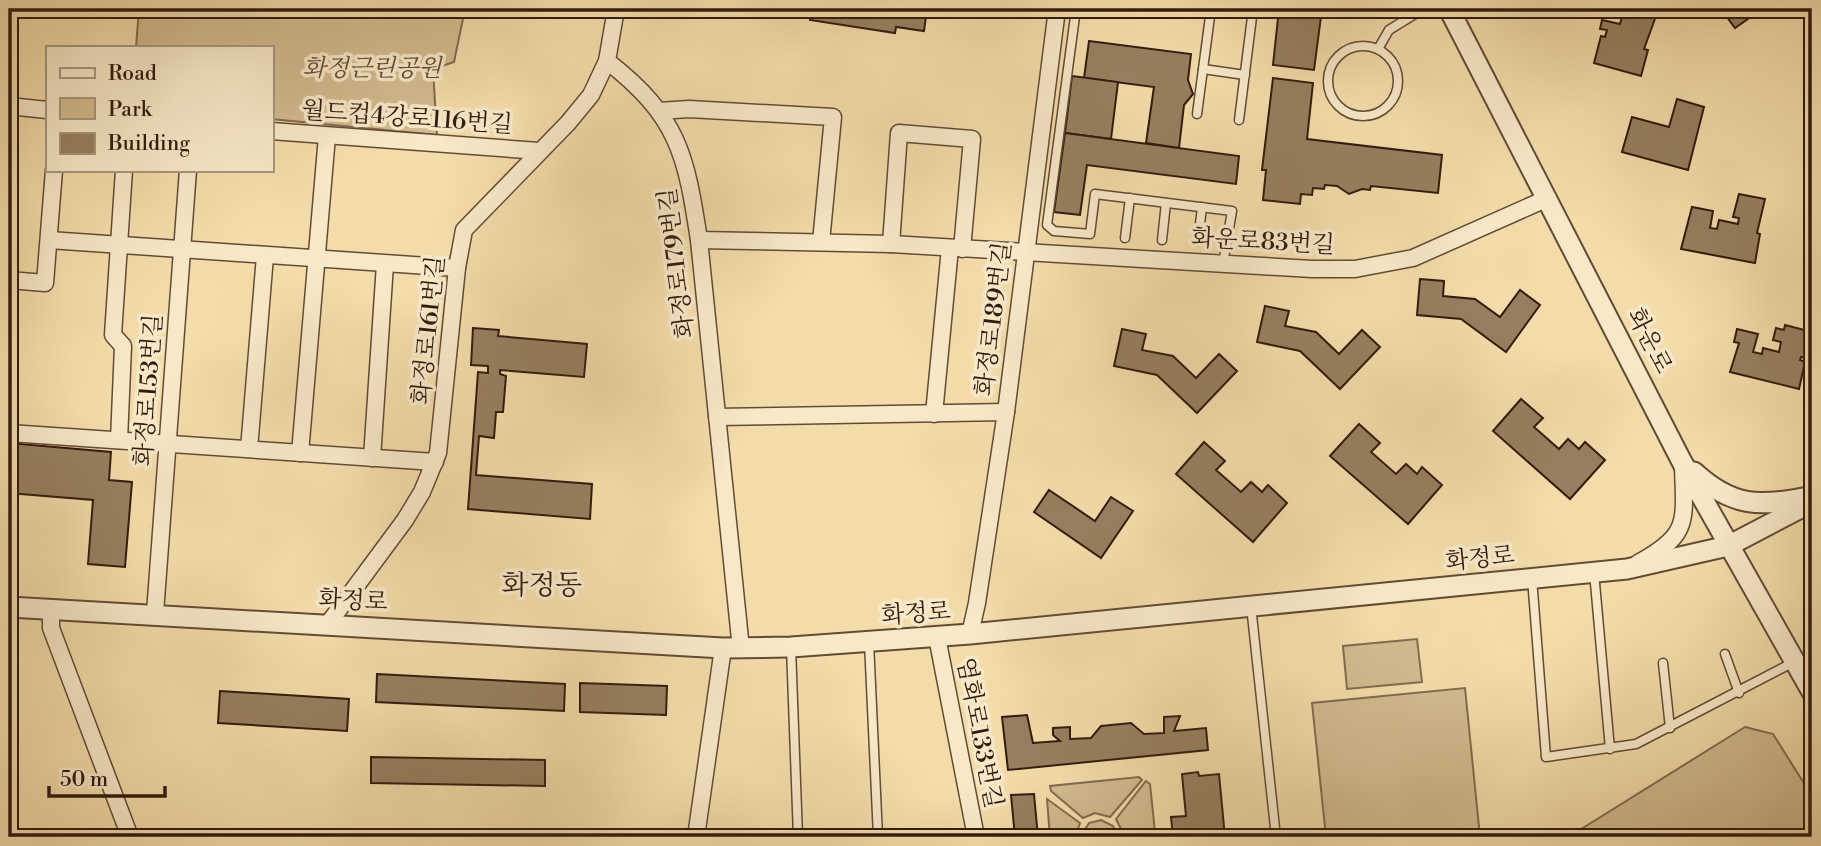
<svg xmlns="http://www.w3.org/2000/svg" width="1821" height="846" viewBox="0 0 1821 846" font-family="'Libre Bodoni','Noto Serif KR',serif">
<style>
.green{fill:#d2bb8f;stroke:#826b4e;stroke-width:2}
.building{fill:#967f5f;stroke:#321b0e;stroke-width:2}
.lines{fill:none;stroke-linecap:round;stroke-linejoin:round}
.service-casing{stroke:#624b35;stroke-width:11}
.minor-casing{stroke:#624b35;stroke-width:19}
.tertiary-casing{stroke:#624b35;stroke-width:23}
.service{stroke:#f7e8c8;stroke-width:8}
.minor{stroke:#f7e8c8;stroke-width:16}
.tertiary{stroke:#f7e8c8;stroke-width:19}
.labels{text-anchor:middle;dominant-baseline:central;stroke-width:7;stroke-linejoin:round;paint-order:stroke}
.park-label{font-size:24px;font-style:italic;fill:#624b35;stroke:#f7e8c8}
.street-label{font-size:24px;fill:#321b0e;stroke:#f7e8c8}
.quarter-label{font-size:28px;fill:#321b0e;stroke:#f7e8c8}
</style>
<rect width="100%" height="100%" fill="#f3dcaa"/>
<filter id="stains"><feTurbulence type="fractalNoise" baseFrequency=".00286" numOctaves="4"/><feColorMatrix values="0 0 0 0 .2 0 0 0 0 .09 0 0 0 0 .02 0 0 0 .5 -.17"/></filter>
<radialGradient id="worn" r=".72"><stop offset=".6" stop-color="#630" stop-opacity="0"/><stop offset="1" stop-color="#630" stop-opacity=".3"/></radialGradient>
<!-- green -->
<g class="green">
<polygon points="139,9 465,9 454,62 433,69 437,135 271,119 271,47 136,47"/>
<polygon points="1417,639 1422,682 1347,689 1343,646"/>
<polygon points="1465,688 1480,837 1326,837 1312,703"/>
<polygon points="1745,727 1773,734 1812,796 1812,837 1582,837 1578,831"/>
<polygon points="1139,777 1142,780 1110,817 1095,813 1083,818 1051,791 1050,786"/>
<polygon points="1146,781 1150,784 1155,832 1124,835 1116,819"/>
<polygon points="1047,799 1080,823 1075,837 1050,837"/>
<polygon points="1101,820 1113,826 1119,837 1080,837 1089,823"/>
</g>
<!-- building -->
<g class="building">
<polygon points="804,9 927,9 924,31 896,27 895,33 810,20 812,10"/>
<polygon points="1279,9 1322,9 1314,70 1273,65"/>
<polygon points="1629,9 1656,16 1644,49 1648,50 1641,76 1594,63 1601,36 1605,37 1607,30 1600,29 1602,20 1620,24 1622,17 1627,18"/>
<polygon points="1721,9 1762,9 1735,28"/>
<polygon points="1089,41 1191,54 1188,80 1193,94 1184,105 1179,148 1146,143 1154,87 1084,78"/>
<polygon points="1072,76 1118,82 1111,139 1065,133"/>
<polygon points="1273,78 1313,83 1307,139 1442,155 1438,193 1371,186 1370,190 1362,189 1349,194 1337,186 1325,185 1324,189 1313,188 1312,195 1301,194 1300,204 1263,200 1266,170 1262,170"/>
<polygon points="1677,99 1704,107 1688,170 1622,152 1632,117 1669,127"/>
<polygon points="1065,133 1239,156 1236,184 1087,165 1080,215 1054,212"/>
<polygon points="1739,194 1765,199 1757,233 1760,234 1755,263 1681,249 1692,207 1713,211 1710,228 1717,229 1719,220 1738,224 1739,218 1733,217"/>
<polygon points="1420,279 1444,281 1443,296 1475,299 1500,317 1520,290 1540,305 1506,352 1461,319 1417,315"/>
<polygon points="1265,306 1289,311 1285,326 1316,332 1339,354 1362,330 1380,347 1340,389 1300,351 1257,342"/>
<polygon points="1785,325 1812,332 1806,358 1801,357 1800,360 1805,362 1799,389 1730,372 1739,343 1734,342 1737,329 1758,334 1753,352 1762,354 1763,348 1779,352 1781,342 1773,340 1776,328 1784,330"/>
<polygon points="473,328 499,330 498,336 587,344 584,377 500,370 500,374 506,376 503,412 496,412 494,438 479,436 476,475 592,484 590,519 468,509 478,372 488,373 488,366 471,365"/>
<polygon points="1122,329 1146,334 1142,350 1173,356 1196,378 1219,354 1237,371 1197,413 1157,375 1114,366"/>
<polygon points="1521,399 1543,418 1534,427 1559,449 1568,439 1579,449 1585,442 1605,460 1570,499 1493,431"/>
<polygon points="1359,424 1380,443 1371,452 1396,474 1406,464 1417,474 1422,467 1442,485 1408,524 1330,456"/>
<polygon points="1204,442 1225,461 1216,470 1241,492 1251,482 1262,492 1268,485 1287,503 1253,542 1176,474"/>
<polygon points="9,443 111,452 109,480 132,482 125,567 88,564 93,500 9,493"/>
<polygon points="1049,490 1095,521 1111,497 1133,511 1101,558 1034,512"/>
<polygon points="377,674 565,684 564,711 376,702"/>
<polygon points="580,683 667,686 666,715 580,712"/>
<polygon points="220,691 349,699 347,731 218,723"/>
<polygon points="1027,715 1033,743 1060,741 1053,735 1053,728 1070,727 1070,739 1091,738 1101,726 1131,723 1144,734 1164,733 1164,717 1180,716 1174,731 1206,728 1208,750 1008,770 1002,717"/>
<polygon points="371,757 545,760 545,786 371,783"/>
<polygon points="1198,772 1199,776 1219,774 1225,837 1173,837 1171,817 1186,816 1182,774"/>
<polygon points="1034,794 1038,837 1015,837 1011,795"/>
</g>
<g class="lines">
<!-- service casing -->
<g class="service-casing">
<g id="service">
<polyline points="1076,9 1047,225 1054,231 1090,234 1095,194 1232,211 1223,264"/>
<circle cx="1363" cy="81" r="35"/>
<polyline points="1378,49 1389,30 1423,9"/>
<polyline points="1203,69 1245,75"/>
<polyline points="1197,114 1211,9"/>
<polyline points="1239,120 1253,9"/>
<polyline points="1125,238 1130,198"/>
<polyline points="1162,240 1166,203"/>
<polyline points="1198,241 1202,207"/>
<polyline points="1594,572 1610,749"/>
<polyline points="1532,578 1546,757 1636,744 1794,662"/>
<polyline points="1251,606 1276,837"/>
<polyline points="869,642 878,837"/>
<polyline points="791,647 798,837"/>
<polyline points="1725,654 1739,693"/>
<polyline points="1663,663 1670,728"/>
</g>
</g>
<!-- minor casing -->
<g class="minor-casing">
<g id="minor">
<path d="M616,9L607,61C679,117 686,155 699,240L741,649"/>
<polyline points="9,106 47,110"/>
<polyline points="659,111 689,109 833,117 821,242"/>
<polyline points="271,131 539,151"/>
<polyline points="49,240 457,268"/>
<polyline points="699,240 891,244 1312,269 1355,269 1413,258 1548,198"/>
<polyline points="891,244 899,133 972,139 962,249"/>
<polyline points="9,280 45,283 54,170"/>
<polyline points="934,414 950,248"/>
<polyline points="717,417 1006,412"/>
<polyline points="9,433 435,462"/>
<polyline points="119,440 123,346 113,335 124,170"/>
<polyline points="249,449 265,256"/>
<polyline points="300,453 327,136"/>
<polyline points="372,458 385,264"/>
<path d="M1638,563C1692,534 1684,520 1683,464"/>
<polyline points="51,609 51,628 130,837"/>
<polyline points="155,613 188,170"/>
<polyline points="328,624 405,520 422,492 438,453 457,268 464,230 568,123 591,95 607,61"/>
<polyline points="970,634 977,603 1006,412 1057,9"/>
<polyline points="937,637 976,837"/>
<polyline points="696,837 723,648"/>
</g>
</g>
<!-- tertiary casing -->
<g class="tertiary-casing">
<g id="tertiary">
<polyline points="1449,9 1682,462 1812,692"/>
<path d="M1694,472C1732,507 1759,507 1808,497"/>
<polyline points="9,607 723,648 791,647 970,634 1627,569 1728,546 1812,502"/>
</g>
</g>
<!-- service -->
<use href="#service" class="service"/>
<!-- minor -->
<use href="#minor" class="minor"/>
<!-- tertiary -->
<use href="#tertiary" class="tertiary"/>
</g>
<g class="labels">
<!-- park labels -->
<g class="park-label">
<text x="372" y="69">화정근린공원</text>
</g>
<!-- street labels -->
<g class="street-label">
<text transform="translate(407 118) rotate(4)">월드컵4강로116번길</text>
<text transform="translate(1263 242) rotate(3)">화운로83번길</text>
<text transform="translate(677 263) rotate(-97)">화정로179번길</text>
<text transform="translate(994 319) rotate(-83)">화정로189번길</text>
<text transform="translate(429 330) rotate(-84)">화정로161번길</text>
<text transform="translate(1649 341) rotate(63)">화운로</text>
<text transform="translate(149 390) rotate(-86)">화정로153번길</text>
<text transform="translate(1480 559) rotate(-6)">화정로</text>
<text transform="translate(353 601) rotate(3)">화정로</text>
<text transform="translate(916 614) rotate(-4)">화정로</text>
<text transform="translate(979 733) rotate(79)">염화로133번길</text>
</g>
<!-- quarter labels -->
<g class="quarter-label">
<text x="542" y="585">화정동</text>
</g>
</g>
<!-- margin -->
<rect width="1821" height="846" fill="none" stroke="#f3dcaa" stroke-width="35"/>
<rect x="10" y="10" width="1800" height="825" fill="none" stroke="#321b0e" stroke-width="3.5"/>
<rect x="18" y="18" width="1786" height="811" fill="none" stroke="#321b0e" stroke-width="2"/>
<!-- legend -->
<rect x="46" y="46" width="228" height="126" fill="#f7e8c8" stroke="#a8967e" stroke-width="2"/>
<rect x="60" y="68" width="35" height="10" fill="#f7e8c8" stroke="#a8967e" stroke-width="2"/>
<text x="108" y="80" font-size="21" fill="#321b0e">Road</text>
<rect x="60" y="98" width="35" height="21" fill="#d2bb8f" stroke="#a8967e" stroke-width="2"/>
<text x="108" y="116" font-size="21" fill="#321b0e">Park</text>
<rect x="60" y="133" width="35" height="21" fill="#967f5f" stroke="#a8967e" stroke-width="2"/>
<text x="108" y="150" font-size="21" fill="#321b0e">Building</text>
<!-- scale -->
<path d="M49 786v10h116v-10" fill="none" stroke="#321b0e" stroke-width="3.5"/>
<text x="60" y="786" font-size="21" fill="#321b0e" stroke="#f7e8c8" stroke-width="5" paint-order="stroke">50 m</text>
<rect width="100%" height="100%" filter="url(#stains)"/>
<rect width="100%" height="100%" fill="url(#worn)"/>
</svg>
